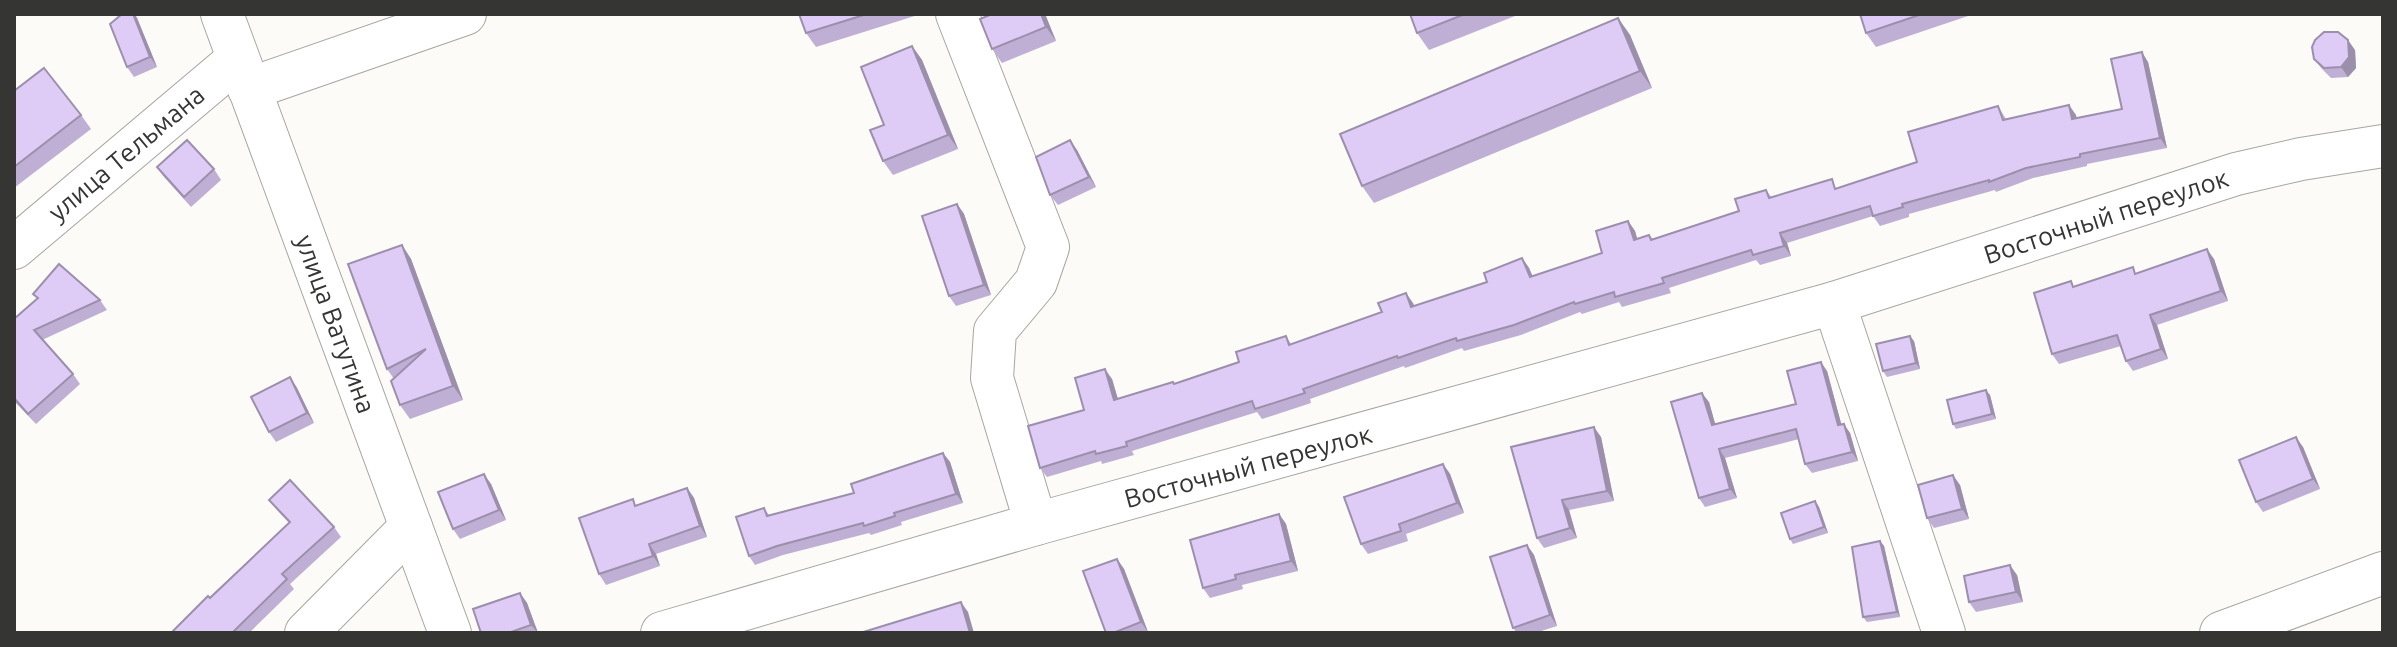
<svg xmlns="http://www.w3.org/2000/svg" width="2397" height="647" viewBox="0 0 2397 647" font-family="Ubuntu,sans-serif">
<style>
.lines{fill:none;stroke-linecap:round;stroke-linejoin:round}
.minor-casing{stroke:#a7a6a2;stroke-width:44}
.minor{stroke:#fff;stroke-width:42}
.wall{fill:#c0afd4}
.shaded-wall{fill:#9c8fac}
.building{fill:#dfccf6;stroke:#9c8fac;stroke-width:2}
.labels{text-anchor:middle;dominant-baseline:central;stroke-width:6;stroke-linejoin:round;paint-order:stroke}
.street-label{font-size:26px;fill:#353533;stroke:#fff}
</style>
<rect width="100%" height="100%" fill="#fcfbf7"/>
<g class="lines">
<!-- minor casing -->
<g class="minor-casing">
<g id="minor">
<polyline points="222,14 450,633"/>
<polyline points="957,14 1048,247 1036,282 995,331 992,378 1036,524"/>
<polyline points="249,89 465,14"/>
<polyline points="14,248 238,59"/>
<polyline points="1834,303 1944,633"/>
<polyline points="306,633 411,527"/>
<polyline points="662,633 1036,524 1834,303 2236,174 2301,159 2383,146"/>
<polyline points="2221,633 2383,573"/>
</g>
</g>
<!-- minor -->
<use href="#minor" class="minor"/>
</g>
<!-- wall -->
<g class="wall">
<polygon points="799,14 921,14 816,47 806,33"/>
<polygon points="992,14 1045,14 1056,41 1002,63 992,49"/>
<polygon points="1410,14 1520,14 1429,50 1417,33"/>
<polygon points="1860,14 1974,14 1876,47 1866,33"/>
<polygon points="137,18 157,67 134,77 127,67"/>
<polygon points="1618,18 1630,35 1652,88 1374,203 1362,186"/>
<polygon points="912,46 922,60 958,149 893,175 883,161 884,125"/>
<polygon points="2355,50 2356,68 2348,77 2331,78 2322,69 2314,59"/>
<polygon points="2148,62 2167,148 2087,164 2087,166 2033,178 1996,192 1995,190 1909,214 1909,217 1880,226 1873,216 1787,243 1791,256 1760,265 1756,260 1669,288 1671,293 1622,307 1619,302 1582,314 1580,312 1521,335 1464,351 1462,348 1405,368 1404,366 1310,399 1311,403 1262,419 1257,412 1132,451 1134,455 1102,464 1101,461 1047,477 1040,468 1084,410 1112,379 1118,399 1174,384 1239,362 1286,336 1291,344 1413,303 1414,306 1487,282 1522,258 1529,268 1533,277 1602,253 1628,221 1635,231 1637,238 1649,235 1653,239 1739,211 1766,190 1772,198 1838,188 1917,162 1998,106 2006,119 2069,105 2077,118 2122,109"/>
<polygon points="14,91 81,115 91,129 14,188"/>
<polygon points="1077,150 1096,187 1058,205 1050,195"/>
<polygon points="157,167 214,169 221,180 191,207 164,177"/>
<polygon points="957,204 964,214 991,295 956,306 949,296"/>
<polygon points="402,245 411,259 463,400 410,419 400,405 394,379 387,369"/>
<polygon points="2214,259 2228,301 2157,325 2168,359 2133,371 2126,361 2121,346 2059,364 2052,354 2075,287 2137,273"/>
<polygon points="33,294 100,300 107,310 42,340 73,374 80,384 36,424 14,401 14,319 37,298"/>
<polygon points="1914,341 1920,369 1887,377 1883,371"/>
<polygon points="1827,371 1841,424 1850,433 1858,461 1812,473 1805,464 1799,439 1725,458 1737,498 1705,507 1699,498 1709,402 1715,424 1796,404"/>
<polygon points="290,377 297,388 314,423 276,442 269,432"/>
<polygon points="1990,395 1996,419 1956,429 1953,424"/>
<polygon points="1601,437 1614,501 1569,510 1577,538 1544,548 1537,538"/>
<polygon points="2303,447 2320,489 2263,512 2256,502"/>
<polygon points="943,453 950,462 963,503 901,522 902,525 871,535 869,533 783,555 755,565 749,556 764,508 769,515 854,493"/>
<polygon points="1443,464 1450,474 1464,513 1406,534 1408,541 1368,554 1361,544"/>
<polygon points="491,484 506,520 460,539 453,529"/>
<polygon points="1960,485 1969,519 1934,528 1927,518"/>
<polygon points="687,488 694,498 707,537 656,554 660,566 606,585 599,574 637,505"/>
<polygon points="269,500 334,527 341,537 290,584 294,589 249,633 171,633 289,523 277,510"/>
<polygon points="1815,501 1819,507 1828,533 1793,544 1790,539"/>
<polygon points="1279,514 1286,524 1298,571 1242,585 1243,589 1210,598 1203,588"/>
<polygon points="1880,541 1884,546 1900,617 1867,622 1863,617"/>
<polygon points="1527,545 1534,555 1557,626 1535,633 1517,633 1513,628"/>
<polygon points="1117,559 1124,569 1148,632 1106,633"/>
<polygon points="2017,575 2023,602 1976,612 1969,602"/>
<polygon points="520,593 527,603 538,633 481,633"/>
</g>
<!-- shaded-wall -->
<g class="shaded-wall">
<polygon points="133,14 135,14 137,18 157,67 150,57"/>
<polygon points="1041,14 1045,14 1056,41 1046,27"/>
<polygon points="1618,18 1630,35 1652,88 1640,71"/>
<polygon points="2348,40 2355,50 2356,68 2348,77 2341,67"/>
<polygon points="912,46 922,60 958,149 948,135"/>
<polygon points="2142,52 2148,62 2167,148 2160,138"/>
<polygon points="2069,105 2076,115 2079,129 2072,119"/>
<polygon points="1070,140 1077,150 1096,187 1089,177"/>
<polygon points="957,204 964,214 991,295 984,285"/>
<polygon points="1628,221 1635,231 1640,249 1634,240"/>
<polygon points="1780,233 1787,243 1791,256 1784,246"/>
<polygon points="402,245 411,259 463,400 453,386"/>
<polygon points="2207,249 2214,259 2228,301 2221,291"/>
<polygon points="1522,258 1529,268 1537,287 1530,277"/>
<polygon points="1406,293 1413,303 1418,317 1411,307"/>
<polygon points="2150,315 2157,325 2168,359 2161,349"/>
<polygon points="1910,336 1914,341 1920,369 1916,363"/>
<polygon points="1821,362 1827,371 1844,434 1838,425"/>
<polygon points="1105,369 1112,379 1121,410 1114,400"/>
<polygon points="290,377 297,388 314,423 307,413"/>
<polygon points="1986,390 1990,395 1996,419 1992,414"/>
<polygon points="1702,393 1709,402 1718,434 1712,425"/>
<polygon points="1844,424 1850,433 1858,461 1852,452"/>
<polygon points="1594,427 1601,437 1614,501 1607,491"/>
<polygon points="2296,437 2303,447 2320,489 2313,479"/>
<polygon points="1719,449 1725,458 1737,498 1730,489"/>
<polygon points="943,453 950,462 963,503 956,494"/>
<polygon points="1443,464 1450,474 1464,513 1457,503"/>
<polygon points="484,474 491,484 506,520 499,510"/>
<polygon points="1953,475 1960,485 1969,519 1962,509"/>
<polygon points="687,488 694,498 707,537 700,526"/>
<polygon points="1562,500 1569,510 1577,538 1570,528"/>
<polygon points="1815,501 1819,507 1828,533 1824,527"/>
<polygon points="1279,514 1286,524 1298,571 1291,561"/>
<polygon points="1880,541 1884,546 1900,617 1897,612"/>
<polygon points="649,544 656,554 660,566 653,556"/>
<polygon points="1527,545 1534,555 1557,626 1550,615"/>
<polygon points="1117,559 1124,569 1148,632 1141,622"/>
<polygon points="2010,565 2017,575 2023,602 2016,592"/>
<polygon points="520,593 527,603 538,633 531,625"/>
<polygon points="961,602 968,612 974,633 970,633"/>
</g>
<!-- building -->
<g class="building">
<polygon points="122,14 133,14 150,57 127,67 110,24"/>
<polygon points="799,14 867,14 806,33"/>
<polygon points="992,14 1041,14 1046,27 992,49 980,19"/>
<polygon points="1410,14 1465,14 1417,33"/>
<polygon points="1860,14 1922,14 1866,33"/>
<polygon points="1618,18 1640,71 1362,186 1340,134"/>
<polygon points="2324,32 2338,32 2348,40 2349,57 2341,67 2324,68 2314,59 2312,47 2315,40"/>
<polygon points="912,46 948,135 883,161 870,130 884,125 861,67"/>
<polygon points="2142,52 2160,138 2080,154 2080,157 2026,168 1989,182 1989,180 1902,204 1903,207 1873,216 1870,206 1780,233 1784,246 1753,255 1751,250 1662,278 1664,283 1615,297 1614,292 1575,304 1574,302 1514,325 1457,341 1456,338 1398,358 1397,356 1303,389 1305,393 1255,409 1252,401 1126,442 1127,446 1096,454 1095,451 1040,468 1028,426 1084,410 1075,378 1105,369 1114,400 1173,382 1174,384 1239,362 1236,352 1286,336 1289,345 1382,312 1378,303 1406,293 1411,307 1487,282 1484,273 1522,258 1530,277 1602,253 1596,231 1628,221 1634,240 1649,235 1651,240 1739,211 1735,199 1766,190 1769,198 1832,179 1835,189 1917,162 1908,132 1998,106 2003,120 2069,105 2072,119 2122,109 2111,59"/>
<polygon points="44,68 81,115 14,167 14,91"/>
<polygon points="187,140 214,169 184,197 157,167"/>
<polygon points="1070,140 1089,177 1050,195 1036,157"/>
<polygon points="957,204 984,285 949,296 922,216"/>
<polygon points="402,245 453,386 400,405 391,381 426,349 387,369 348,264"/>
<polygon points="2207,249 2221,291 2150,315 2161,349 2126,361 2117,335 2052,354 2034,293 2071,281 2073,287 2133,267 2135,274"/>
<polygon points="59,264 100,300 34,330 73,374 28,414 14,398 14,319 38,298 33,294"/>
<polygon points="1910,336 1916,363 1883,371 1876,344"/>
<polygon points="1821,362 1838,425 1844,424 1852,452 1805,464 1796,429 1719,449 1730,489 1699,498 1671,402 1702,393 1712,425 1796,404 1787,371"/>
<polygon points="290,377 307,413 269,432 251,397"/>
<polygon points="1986,390 1992,414 1953,424 1947,400"/>
<polygon points="1594,427 1607,491 1562,500 1570,528 1537,538 1511,447"/>
<polygon points="2296,437 2313,479 2256,502 2239,460"/>
<polygon points="943,453 956,494 894,513 895,516 864,526 863,523 777,546 749,556 736,517 764,508 767,516 854,493 851,484"/>
<polygon points="1443,464 1457,503 1399,524 1401,531 1361,544 1344,497"/>
<polygon points="484,474 499,510 453,529 438,492"/>
<polygon points="1953,475 1962,509 1927,518 1918,485"/>
<polygon points="290,480 334,527 282,574 287,579 232,633 171,633 208,596 210,598 290,522 269,500"/>
<polygon points="687,488 700,526 649,544 653,556 599,574 579,518 633,499 635,506"/>
<polygon points="1815,501 1824,527 1790,539 1781,513"/>
<polygon points="1279,514 1291,561 1235,575 1236,579 1203,588 1190,540"/>
<polygon points="1880,541 1897,612 1863,617 1852,547"/>
<polygon points="1527,545 1550,615 1513,628 1490,557"/>
<polygon points="1117,559 1141,622 1113,633 1106,633 1083,571"/>
<polygon points="2010,565 2016,592 1969,602 1964,576"/>
<polygon points="520,593 531,625 508,633 481,633 473,609"/>
<polygon points="961,602 970,633 860,633"/>
</g>
<g class="labels">
<!-- street labels -->
<g class="street-label">
<text transform="translate(126 153) rotate(-40)">улица Тельмана</text>
<text transform="translate(2106 216) rotate(-18)">Восточный переулок</text>
<text transform="translate(336 324) rotate(70)">улица Ватутина</text>
<text transform="translate(1248 466) rotate(-15)">Восточный переулок</text>
</g>
</g>
<!-- border -->
<rect width="2397" height="647" fill="none" stroke="#353533" stroke-width="32"/>
</svg>
